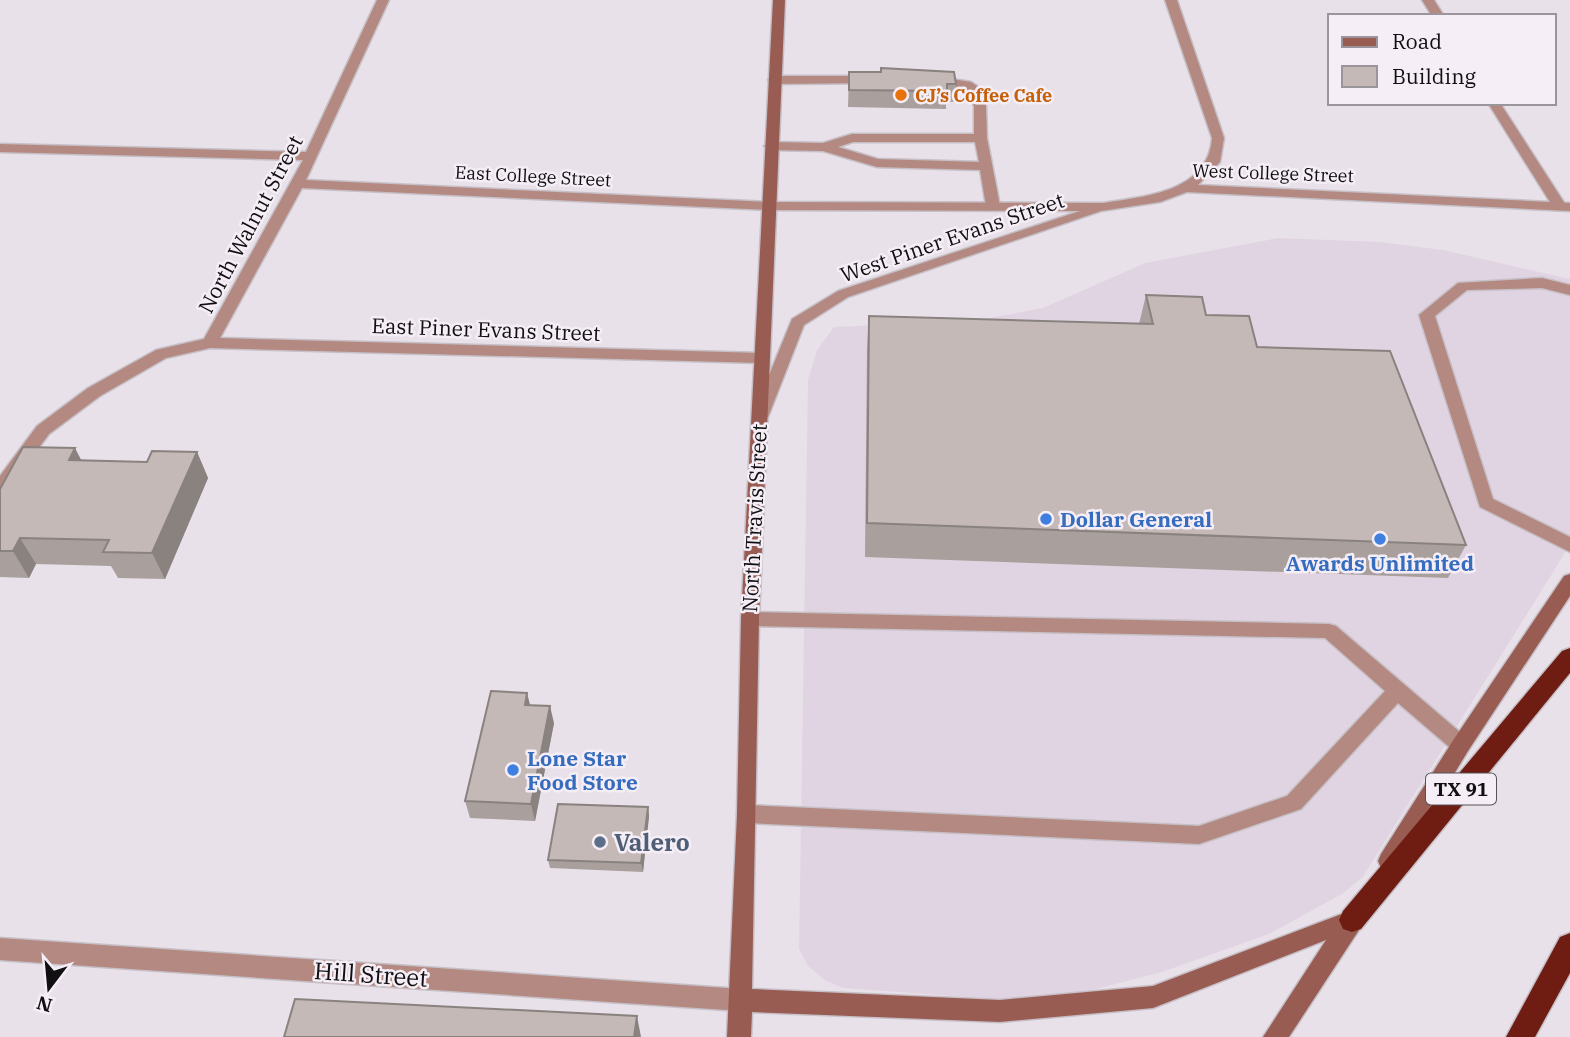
<svg xmlns="http://www.w3.org/2000/svg" width="1570" height="1037" viewBox="0 0 1570 1037" font-family="'IBM Plex Serif',serif">
<style>
.built{fill:#e1d4e2}
.lines{fill:none;stroke-linecap:round;stroke-linejoin:round}
.service-casing{stroke:#c6bfc6;stroke-width:3}
.minor-casing{stroke:#c6bfc6;stroke-width:3}
.secondary-casing{stroke:#c6bfc6;stroke-width:3}
.motorway-casing{stroke:#c6bfc6;stroke-width:3}
.service{fill:#b38981;fill-rule:evenodd}
.minor{fill:#b38981;fill-rule:evenodd}
.secondary{fill:#985c53;fill-rule:evenodd}
.motorway{fill:#6f1c13;fill-rule:evenodd}
.wall{fill:#a99f9d}
.shaded-wall{fill:#89827f}
.building{fill:#c4b9b6;stroke:#89827f;stroke-width:2}
.food-dot{fill:#e8710a;stroke:#f5eef6;stroke-width:2.5}
.shop-dot{fill:#3f7fe0;stroke:#f5eef6;stroke-width:2.5}
.service-dot{fill:#5c6f8a;stroke:#f5eef6;stroke-width:2.5}
.labels{text-anchor:middle;dominant-baseline:central;stroke-width:5;stroke-linejoin:round;paint-order:stroke}
.far-food-label{font-size:18px;font-weight:bold;fill:#c56008;stroke:#f5eef6;text-anchor:start}
.far-street-label{font-size:18px;fill:#110f11;stroke:#f5eef6}
.shield{fill:#f5eef6;stroke:#555256;stroke-width:2}
.shield-label{font-size:19px;font-weight:bold;fill:#110f11}
.street-label{font-size:21px;fill:#110f11;stroke:#f5eef6}
.shop-label{font-size:21px;font-weight:bold;fill:#366cbe;stroke:#f5eef6;text-anchor:start}
.near-service-label{font-size:24px;font-weight:bold;fill:#4e5e75;stroke:#f5eef6;text-anchor:start}
.near-street-label{font-size:24px;fill:#110f11;stroke:#f5eef6}
</style>
<rect width="100%" height="100%" fill="#e8e1e9"/>
<!-- built -->
<polygon class="built" points="1278,238 1380,242 1443,250 1570,279 1570,545 1362,878 1342,894 1269,934 1162,972 1080,993 994,999 843,988 826,981 808,966 799,949 808,380 817,350 834,327 974,321 1043,308 1145,263"/>
<g class="lines">
<!-- service casing -->
<g class="service-casing">
<g id="service">
<polygon points="1422,0 1434,0 1444,16 1432,16"/>
<polygon points="870,76 874,77 874,83 774,84 768,80 774,76"/>
<path d="M933,76L971,82L977,86L986,106L987,138L1000,206L998,209L993,210L986,206L980,170L877,167L823,151L771,150L764,146L771,142L823,143L852,134H974V106L966,89L929,83L927,80ZM853,142H975L979,162L878,159L838,147Z"/>
<polygon points="1488,103 1500,103 1567,207 1565,210 1555,210"/>
<polygon points="1542,278 1570,285 1570,295 1542,288 1467,290 1435,316 1493,499 1570,537 1570,552 1480,507 1419,315 1458,283"/>
<polygon points="750,612 1329,624 1336,626 1468,739 1471,745 1468,751 1461,754 1454,751 1398,703 1301,809 1199,844 747,823 740,821 737,814 740,807 747,805 1199,826 1287,796 1385,691 1325,638 750,626 743,624 741,619 743,614"/>
</g>
</g>
<!-- minor casing -->
<g class="minor-casing">
<g id="minor">
<path d="M377,0H389L306,180L767,202L1104,203C1146,196 1208,192 1212,138L1165,0H1177L1224,138L1220,162L1198,185L1570,203V211L1187,192L1160,202L1101,211L848,297L804,325L768,417L760,423L752,417L792,319L838,291L1080,211L767,210L302,188L220,338L761,353L769,358L761,363L210,348L166,358L100,396L49,434L6,492L0,494V476L37,426L88,388L156,350L204,339L303,160L0,152V144L306,152Z"/>
<polygon points="0,938 741,989 749,992 753,1000 749,1008 741,1011 0,960"/>
</g>
</g>
<!-- secondary casing -->
<g class="secondary-casing">
<g id="secondary">
<polygon points="773,0 785,0 759,619 752,989 1000,1000 1153,986 1352,910 1361,913 1364,920 1361,927 1289,1037 1263,1037 1326,940 1153,1008 1000,1022 752,1012 751,1037 727,1037 737,814 741,619"/>
<polygon points="1570,574 1570,596 1468,751 1397,868 1389,871 1381,868 1378,861 1381,854 1454,739 1564,576"/>
</g>
</g>
<!-- motorway casing -->
<g class="motorway-casing">
<g id="motorway">
<polygon points="1570,648 1570,673 1361,929 1352,932 1343,929 1339,920 1343,911 1562,651"/>
<polygon points="1570,933 1570,973 1535,1037 1506,1037 1560,937"/>
</g>
</g>
<!-- service -->
<use href="#service" class="service"/>
<!-- minor -->
<use href="#minor" class="minor"/>
<!-- secondary -->
<use href="#secondary" class="secondary"/>
<!-- motorway -->
<use href="#motorway" class="motorway"/>
</g>
<!-- wall -->
<g class="wall">
<polygon points="849,72 956,84 954,102 946,102 946,109 848,107"/>
<polygon points="1146,295 1206,315 1466,545 1448,578 865,557 867,349 869,316 1139,324"/>
<polygon points="197,452 208,478 165,579 118,578 111,566 36,564 29,578 0,577 0,489 82,460 147,462"/>
<polygon points="527,693 530,705 554,723 535,821 470,818 465,801"/>
<polygon points="648,807 649,816 643,872 550,868 548,860"/>
</g>
<!-- shaded-wall -->
<g class="shaded-wall">
<polygon points="75,448 89,475 69,460"/>
<polygon points="197,452 208,478 165,579 152,553"/>
<polygon points="20,538 36,564 29,578 13,551"/>
<polygon points="527,693 531,710 525,705"/>
<polygon points="550,706 554,723 535,821 531,804"/>
<polygon points="648,807 649,816 643,872 641,863"/>
<polygon points="637,1016 641,1037 634,1037"/>
</g>
<!-- building -->
<g class="building">
<polygon points="881,68 954,72 956,84 947,84 947,91 849,90 849,72 881,72"/>
<polygon points="1146,295 1202,297 1206,315 1249,316 1257,347 1390,351 1466,545 867,523 869,316 1153,324"/>
<polygon points="23,447 75,448 69,460 147,462 152,451 197,452 152,553 103,552 109,540 20,538 13,551 0,551 0,489"/>
<polygon points="491,691 527,693 525,705 550,706 531,804 465,801"/>
<polygon points="558,804 648,807 641,863 548,860"/>
<polygon points="295,999 637,1016 634,1037 284,1037"/>
</g>
<!-- markers -->
<circle class="food-dot" cx="901" cy="95" r="7"/>
<g class="shop-dot">
<circle cx="1046" cy="519" r="7"/>
<circle cx="1380" cy="539" r="7"/>
<circle cx="513" cy="770" r="7"/>
</g>
<circle class="service-dot" cx="600" cy="842" r="7"/>
<g class="labels">
<!-- far-food labels -->
<g class="far-food-label">
<text x="915" y="95">CJ’s Coffee Cafe</text>
</g>
<!-- far-street labels -->
<g class="far-street-label">
<text transform="translate(1273 173) rotate(2)">West College Street</text>
<text transform="translate(533 176) rotate(3)">East College Street</text>
</g>
<!-- shield labels -->
<rect class="shield" x="1426" y="773.5" width="70" height="31" rx="5"/>
<g class="shield-label">
<text x="1461" y="789">TX 91</text>
</g>
<!-- street labels -->
<g class="street-label">
<text transform="translate(250 224) rotate(-62)">North Walnut Street</text>
<text transform="translate(952 237) rotate(-19)">West Piner Evans Street</text>
<text transform="translate(486 329) rotate(2)">East Piner Evans Street</text>
<text transform="translate(754 518) rotate(-87)">North Travis Street</text>
</g>
<!-- shop labels -->
<g class="shop-label">
<text x="1060" y="519">Dollar General</text>
<text x="1380" y="563" text-anchor="middle">Awards Unlimited</text>
<text x="527" y="758">Lone Star<tspan x="527" dy="24">Food Store</tspan></text>
</g>
<!-- near-service labels -->
<g class="near-service-label">
<text x="614" y="842">Valero</text>
</g>
<!-- near-street labels -->
<g class="near-street-label">
<text transform="translate(371 974) rotate(4)">Hill Street</text>
</g>
</g>
<!-- legend -->
<rect x="1328" y="14" width="228" height="91" fill="#f5eef6" stroke="#9a959a" stroke-width="2"/>
<rect x="1342" y="37" width="35" height="10" fill="#985c53" stroke="#9a959a" stroke-width="2"/>
<text x="1392" y="49" font-size="21" fill="#110f11">Road</text>
<rect x="1342" y="66" width="35" height="21" fill="#c4b9b6" stroke="#9a959a" stroke-width="2"/>
<text x="1392" y="84" font-size="21" fill="#110f11">Building</text>
<!-- north arrow -->
<g transform="translate(49 988) rotate(196)" stroke="#f5eef6" stroke-width="5" paint-order="stroke">
<path d="M0-5L12 26L0 18L-12 26Z" fill="#110f11"/>
<text y="-10" font-size="19" font-weight="bold" text-anchor="middle" fill="#110f11">N</text>
</g>
</svg>
